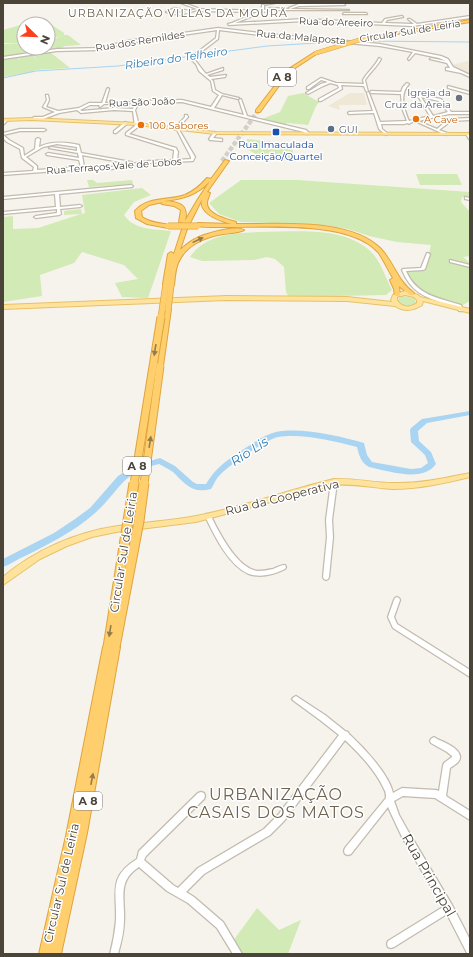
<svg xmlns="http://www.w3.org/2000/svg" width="473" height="957" viewBox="0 0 473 957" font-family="Montserrat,sans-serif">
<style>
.education{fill:#efe8d6}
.green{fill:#d2eab5}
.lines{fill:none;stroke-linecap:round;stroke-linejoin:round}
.stream{stroke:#a9d4f2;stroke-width:1}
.river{fill:#a9d4f2;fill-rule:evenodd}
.highway-tunnel{stroke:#d4d0c8;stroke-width:4.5;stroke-dasharray:4.5 2;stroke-linecap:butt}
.minor-casing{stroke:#c2bbae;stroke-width:2.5}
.major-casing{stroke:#e6c16a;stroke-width:2}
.highway-casing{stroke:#e0a43c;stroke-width:2}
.minor{fill:#fff;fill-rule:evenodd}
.major{fill:#ffe39c;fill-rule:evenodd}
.highway{fill:#ffcf6e;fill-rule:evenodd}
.highway-bridge-far3-casing{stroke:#e0a43c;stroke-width:4.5;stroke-linecap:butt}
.highway-bridge-far2-casing{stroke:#e0a43c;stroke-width:7;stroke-linecap:butt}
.highway-bridge-far1-casing{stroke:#e0a43c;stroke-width:9;stroke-linecap:butt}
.highway-bridge-casing{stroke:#e0a43c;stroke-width:11;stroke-linecap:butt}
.highway-bridge-far3{stroke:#ffcf6e;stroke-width:3.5}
.highway-bridge-far2{stroke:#ffcf6e;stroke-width:5.5}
.highway-bridge-far1{stroke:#ffcf6e;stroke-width:7}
.highway-bridge{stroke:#ffcf6e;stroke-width:9}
.oneway{fill:#937c4e}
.worship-dot{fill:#6b7280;stroke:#fff;stroke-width:1.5}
.food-dot{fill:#e8710a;stroke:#fff;stroke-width:1.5}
.service-dot{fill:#5c6f8a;stroke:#fff;stroke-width:1.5}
.transit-dot{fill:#1a4fb4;stroke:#fff;stroke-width:1.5}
.labels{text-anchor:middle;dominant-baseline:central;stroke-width:3;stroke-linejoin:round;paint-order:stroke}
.far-street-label{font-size:10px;fill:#4b4439;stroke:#fff}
.far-worship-label{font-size:10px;fill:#5b616d;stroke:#fff;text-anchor:end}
.far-food-label{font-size:10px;fill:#c56008;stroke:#fff;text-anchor:start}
.far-service-label{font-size:10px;fill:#4e5e75;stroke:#fff;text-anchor:start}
.far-transit-label{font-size:10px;fill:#164399;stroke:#fff}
.far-neighbourhood-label{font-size:11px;letter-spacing:1px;fill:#6e6250;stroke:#fff}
.far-water-label{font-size:11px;font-style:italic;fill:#2e7ab2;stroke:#fff}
.shield{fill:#fff;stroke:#817c74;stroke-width:1}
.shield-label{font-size:11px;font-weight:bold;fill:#4b4439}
.street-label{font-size:12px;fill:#4b4439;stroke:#fff}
.water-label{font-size:13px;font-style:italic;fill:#2e7ab2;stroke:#fff}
.near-street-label{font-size:14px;fill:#4b4439;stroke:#fff}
.near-neighbourhood-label{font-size:16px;letter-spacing:1px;fill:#6e6250;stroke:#fff}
</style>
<rect width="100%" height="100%" fill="#f6f3ec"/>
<!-- education -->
<g class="education">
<polygon points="467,61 470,62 470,74 452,65"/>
<polygon points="350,93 364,93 367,105 339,105 340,110 328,106"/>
</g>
<!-- green -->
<g class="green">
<polygon points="43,19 64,33 64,35 68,35 81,45 65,46 61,48 24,53 38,48 48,48 48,41 49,42 63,35 48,41 48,24 26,24"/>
<polygon points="24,24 24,48 35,48 18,55 3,58 3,44 24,43 3,43 3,30"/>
<polygon points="50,52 70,68 35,70 33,72 3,77 3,59 17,57 20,61 18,57 33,55 38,61 34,55"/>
<polygon points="303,93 319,102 316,106 308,125 287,123 285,125 262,119 280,112 288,96"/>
<polygon points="247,139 292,144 294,160 264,159 247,149"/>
<polygon points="416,174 457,174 462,185 420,185"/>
<polygon points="87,180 93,180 97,183 132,180 133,184 89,187"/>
<path d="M241,180H297L470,192V197H462L461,202L470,212V256L463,257L470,263V301L463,305C447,301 421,297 411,283C409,279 408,274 406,271L425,270L431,245L397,242L369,236L348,229L324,225L241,222L219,214L209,203Z"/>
<path d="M142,188L151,195L134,202L124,215C134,230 154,229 171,231L148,298L122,297L115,283L138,279L124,265L82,252L74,263L40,275L42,296L3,302V217L13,216V229L38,228L81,214L64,215V211L81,209L82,214L85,213L82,195Z"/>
<path d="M260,232C296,232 348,225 374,255C382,265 386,279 392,290L386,295L289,297L286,292L284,267L275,259L267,257L254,260L202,261L190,257C205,234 235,233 260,232Z"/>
<path d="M402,296L414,298L416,303C410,308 404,307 398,303L397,300Z"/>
<polygon points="257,908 279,930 301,920 288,954 240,954 233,941"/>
</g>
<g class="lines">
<!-- stream -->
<g class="stream">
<polyline points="360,41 470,42"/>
<polyline points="3,78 36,71 118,66 267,46 333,42"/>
</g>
<!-- river -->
<path class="river" d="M470,411V415L427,423L418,431L419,441L431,452L436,464C422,483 389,471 369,467C361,463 359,455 357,447C335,441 301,433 278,437C265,440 228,466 219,476C215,480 214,485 211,489C192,494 185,484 173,472C169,469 164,467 159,464C119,474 122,489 95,513C75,531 49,544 25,556C18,559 11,564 3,567V559L54,533L75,519L90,508L118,476L133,466L160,458L175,466L193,482L197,484H206C215,469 223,463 238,453C249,446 263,435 276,432C302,427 339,436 364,443L367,455L372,462L411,469L421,468L428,463L425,455L411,442L410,430L411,428L422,419Z"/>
<!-- highway-tunnel -->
<polyline class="highway-tunnel" points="222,161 258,111"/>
<!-- minor casing -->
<g class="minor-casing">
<g id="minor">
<path d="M181,3H184L200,9L261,11L262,10V5L275,3L264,5V10L271,8L290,9L289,8L299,4H344L345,5L299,6L290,9L349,10H271L263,12L235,23L304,19L382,23L385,19L402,16L403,17L387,20L385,23L412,24H414L408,19H410L417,24L470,16V18L412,26L304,21L229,25L228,24L232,23L258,12L200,11L197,10L180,15L166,12L175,8L189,11L197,9ZM175,10L187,12L180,13L170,12Z"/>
<polygon points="344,13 366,13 367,14 343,14"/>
<path d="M218,28L268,34L380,44L441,56L448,59L453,67L470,75V77L461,73L446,70V68H450L447,63L430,59L431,58L446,61L439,58L415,53L409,60L408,59L413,52L380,46L268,36L219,30L218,39L193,58C198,63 201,69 206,74L223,68V70L207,75L210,77L226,75L225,77L211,79L213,81L215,90L222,94L239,98L238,99L222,95L214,108L244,115L239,100L241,99L247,116L306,130L309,133L308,134H306L304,132L182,102L139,103L135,110L139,126L129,134L176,148L178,152L177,160L191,159V157L177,130L174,129L185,117V115H187L188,117L178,128L195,157L193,161L148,163L112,169H83L3,175V173L33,171L34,167L22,158L20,149L7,142L3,138V135L9,140L23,148L24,156L35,149L36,139L38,138L40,139L39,147C52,141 65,142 79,145L81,153L131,162H132V164L148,161L173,160L174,152V150L126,135V133L135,126L133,111L114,110L81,113L77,110L59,113L43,119H33V118L34,117H43L55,112L43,107L47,100L46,95H48L49,100L46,107L58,111L79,108L89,103H102L107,89L108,88L109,89L105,103L137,102L139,100L140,101L182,100L211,107L219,95L213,91L211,81L199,71L196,64L190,58L216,38L217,30L127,43L99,50L57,51L3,59V57L57,49L99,48L127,41ZM136,103L133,109L114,108L82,111L80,110L90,105H100L99,106L100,107L104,104ZM57,144L77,147V151L51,147L49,148L78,153L79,158L48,153L46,154L47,155L79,160L81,167L37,170V166L26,157L43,147ZM82,155L131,164L112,167H84Z"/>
<path d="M379,58L381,59C377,67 370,72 365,80L368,92L366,91L364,86L341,85L342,89L321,101H319V99L339,88L338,85L330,83L323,86L308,94L306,93L321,84L328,82L321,80L309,89H307V87L321,78L336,83L364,84L363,80C367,72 375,67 379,58Z"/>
<path d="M407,83L409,84C399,94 404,109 409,121L430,116L418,96L419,95L441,99L451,112H470V114H449L418,121L437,129L449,119L470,118V120L451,121L439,130L447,133L448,134L446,135L415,121L410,123L409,124L408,123L404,124H381L382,129L388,134L386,135L379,129L374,113L349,114L348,113L349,112L373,111L367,93L368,92L369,93L380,122L407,121L402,108L401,94L371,93L370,92L371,91L401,92L403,87ZM421,97L439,101L448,112L433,116Z"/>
<polygon points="448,86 470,92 470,94 448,88"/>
<polygon points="5,119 8,120 3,125 3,122"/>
<polygon points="125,122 128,123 116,133 114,133 114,131"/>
<polygon points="20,129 44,129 46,130 44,131 20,131 3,135 3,133"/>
<polygon points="214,132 217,133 213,138 222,139 222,141 210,140 209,139"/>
<polygon points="468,133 470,135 470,139 469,139 466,134"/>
<polygon points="131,185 133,186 132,187 59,194 60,207 80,205 82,206 80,207 60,209 61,214 59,215 36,218 34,217 36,216 57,213 57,209 3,214 3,212 56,207 55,194 3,199 3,197"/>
<polygon points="465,197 470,198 470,200 465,199"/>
<path d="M427,253L430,254L425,269L423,270L406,271C416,295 438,298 461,305L463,310V311H459L457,307C432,299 413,297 402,270L403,269L421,268Z"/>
<polygon points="450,260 470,265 470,267 450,262"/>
<polygon points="334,480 337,482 332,520 333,537 329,577 328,579 326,580 324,579 323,577 327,537 326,520 331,482"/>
<path d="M206,514H210C218,531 237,569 258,571C263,571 268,570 273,569C278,567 281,565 285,565L286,567L285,569C275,574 261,578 249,574C229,566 214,535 205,516Z"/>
<polygon points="397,597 399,598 400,600 394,617 397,624 470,670 470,677 393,628 388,617 394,600 395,598"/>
<path d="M296,696L325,715L345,731L348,732L349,734C363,747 389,774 393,793L402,788L436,790L439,791L443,766L444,763L452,757V756L447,752L431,743L430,741L431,739L434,737L437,739C444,742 467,751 458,762C456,764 453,766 450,768L446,796L470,811V820L435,798L403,796L394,801L399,815L408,831L452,905L466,932L470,940V954L467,953L447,914L394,947L391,948L388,947L387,944L388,941L443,907L402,837L394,820L388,807L351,854L348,855L345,854L344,851L345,848L386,798C386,795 386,792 384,789C376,771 359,753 345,740L284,821L270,835L204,874L186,892L194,897L223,922L242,954H233L217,928L188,903L167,891L139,867C117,881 125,898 124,920C124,932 121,943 118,954H110C113,943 115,931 116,920C117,892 108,877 137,859L139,851L198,793L201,792L204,793L205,796L204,799L146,856L144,860L173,885L178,888L198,868L264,829L278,815L339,735L320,720L294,701L292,699L294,697Z"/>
</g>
</g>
<!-- major casing -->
<g class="major-casing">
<g id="major">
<polygon points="31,118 137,123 215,132 470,133 470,135 215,134 137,125 31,120 3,121 3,119"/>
<path d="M405,291L418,295L420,297L470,309V313L423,301L422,305C413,311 404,312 395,306L347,301L227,300L3,309V305L227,296L347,297L392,302L391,300L393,295ZM405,295L414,297L417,300V303C410,308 402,308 397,300V297Z"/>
<path d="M470,473V477C445,483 419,489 393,489C373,488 354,483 334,485L196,522L116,532L92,537L67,546L40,559L3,585V577C35,550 76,532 118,526C144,522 170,521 196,516C243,507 288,490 334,479C354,478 373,483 393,483C419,484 445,478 470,473Z"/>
</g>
</g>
<!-- highway casing -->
<g class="highway-casing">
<g id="highway">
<polygon points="470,20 470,22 366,39 364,38"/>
<polygon points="315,52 318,53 289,72 260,112 256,112 256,110 287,70"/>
<path d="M225,160L229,161L207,192L210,193C209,196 207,200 207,203C207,215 227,219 236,222V224C277,225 350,217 381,249C394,263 398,282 414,293V295H410L399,286L400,295L399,296H395L394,289L390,280L393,278C388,270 384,260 378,252C348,219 260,228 218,227C210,227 203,227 196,226L195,225L198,223L232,224C221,221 198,214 202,199L187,229L180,250C185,246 189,242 195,239C204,234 235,225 244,230C238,233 229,233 223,234C204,237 185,246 178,263C175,270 175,278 174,285L171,287L164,285L163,284L168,254L171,252L174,254L184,223L179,222L181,210L174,206L162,204L161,203L163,202L149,205L141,211L142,217C150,223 160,223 170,225V227L168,228L147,224L136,218L135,211C148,196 168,201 185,195C194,191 201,185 207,178L211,179ZM210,181L198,199L185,221C189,204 179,202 164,201C183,199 197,195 210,181Z"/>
<polygon points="168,307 171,309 163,366 160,368 157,366 165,309"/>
<polygon points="108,643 112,644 115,643 118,644 120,647 87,833 61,954 39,954 66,836 103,647 105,644"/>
</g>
</g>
<!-- minor -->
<use href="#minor" class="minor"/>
<!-- major -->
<use href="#major" class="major"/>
<!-- highway -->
<use href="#highway" class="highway"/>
<!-- highway-bridge-far3 casing -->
<g class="highway-bridge-far3-casing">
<polyline id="highway-bridge-far3" points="316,53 366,38"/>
</g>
<!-- highway-bridge-far2 casing -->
<g class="highway-bridge-far2-casing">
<g id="highway-bridge-far2">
<polyline points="168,226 198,226"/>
<polyline points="168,309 171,285"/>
<polyline points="161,318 166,284"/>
</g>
</g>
<!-- highway-bridge-far1 casing -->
<g class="highway-bridge-far1-casing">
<g id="highway-bridge-far1">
<polyline points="134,484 161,317"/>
<polyline points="144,484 160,366"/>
</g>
</g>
<!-- highway-bridge casing -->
<g class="highway-bridge-casing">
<g id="highway-bridge">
<polyline points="108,647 134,483"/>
<polyline points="115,647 139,521 144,483"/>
</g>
</g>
<!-- highway-bridge-far3 -->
<use href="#highway-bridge-far3" class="highway-bridge-far3"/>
<!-- highway-bridge-far2 -->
<use href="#highway-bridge-far2" class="highway-bridge-far2"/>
<!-- highway-bridge-far1 -->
<use href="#highway-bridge-far1" class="highway-bridge-far1"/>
<!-- highway-bridge -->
<use href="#highway-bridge" class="highway-bridge"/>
</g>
<!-- one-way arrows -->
<defs><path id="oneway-solid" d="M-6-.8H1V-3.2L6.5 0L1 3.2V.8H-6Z"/></defs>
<g class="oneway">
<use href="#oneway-solid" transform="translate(198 240) rotate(-26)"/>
<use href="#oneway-solid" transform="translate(155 350) rotate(99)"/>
<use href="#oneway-solid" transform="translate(150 442) rotate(-81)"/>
<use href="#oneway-solid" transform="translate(110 631) rotate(99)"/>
<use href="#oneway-solid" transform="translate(92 779) rotate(-79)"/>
</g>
<!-- markers -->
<circle class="worship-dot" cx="459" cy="98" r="4"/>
<g class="food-dot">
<circle cx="416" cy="119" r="4"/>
<circle cx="141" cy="125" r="4"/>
</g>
<circle class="service-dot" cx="331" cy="129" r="4"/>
<rect class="transit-dot" x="272" y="128" width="8" height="8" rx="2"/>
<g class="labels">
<!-- far-street labels -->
<g class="far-street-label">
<text transform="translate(336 22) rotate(2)">Rua do Areeiro</text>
<text transform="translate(410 31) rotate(-9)">Circular Sul de Leiria</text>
<text transform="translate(301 37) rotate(5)">Rua da Malaposta</text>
<text transform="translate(140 41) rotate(-9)">Rua dos Remildes</text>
<text transform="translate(142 102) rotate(-2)">Rua São João</text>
<text transform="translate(114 166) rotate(-4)">Rua Terraços Vale de Lobos</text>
</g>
<!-- far-worship labels -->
<g class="far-worship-label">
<text x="451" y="92">Igreja da<tspan x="451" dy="12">Cruz da Areia</tspan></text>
</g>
<!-- far-food labels -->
<g class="far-food-label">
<text x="424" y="119">A Cave</text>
<text x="149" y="125">100 Sabores</text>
</g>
<!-- far-service labels -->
<g class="far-service-label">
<text x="339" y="129">GUI</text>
</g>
<!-- far-transit labels -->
<g class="far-transit-label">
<text x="276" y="144">Rua Imaculada<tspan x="276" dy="12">Conceição/Quartel</tspan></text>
</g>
<!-- far-neighbourhood labels -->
<g class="far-neighbourhood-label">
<text x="178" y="13">URBANIZAÇÃO VILLAS DA MOURÃ</text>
</g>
<!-- far-water labels -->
<g class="far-water-label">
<text transform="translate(176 58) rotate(-8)">Ribeira do Telheiro</text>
</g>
<!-- shield labels -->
<g class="shield">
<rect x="268" y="68" width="28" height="18" rx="3"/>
<rect x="123" y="457" width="28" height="18" rx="3"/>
<rect x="74" y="792" width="28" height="18" rx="3"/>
</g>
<g class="shield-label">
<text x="282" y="77">A 8</text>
<text x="137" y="466">A 8</text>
<text x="88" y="801">A 8</text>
</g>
<!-- street labels -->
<g class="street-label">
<text transform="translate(282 497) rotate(-14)">Rua da Cooperativa</text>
<text transform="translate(123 552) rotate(-81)">Circular Sul de Leiria</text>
<text transform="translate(61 883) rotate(-77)">Circular Sul de Leiria</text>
</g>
<!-- water labels -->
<g class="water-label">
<text transform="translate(249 451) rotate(-33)">Rio Lis</text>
</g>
<!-- near-street labels -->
<g class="near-street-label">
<text transform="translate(429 875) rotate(60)">Rua Principal</text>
</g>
<!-- near-neighbourhood labels -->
<g class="near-neighbourhood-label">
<text x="276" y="794">URBANIZAÇÃO<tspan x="276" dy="18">CASAIS DOS MATOS</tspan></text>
</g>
</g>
<!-- border -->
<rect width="473" height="957" fill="none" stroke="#4b4439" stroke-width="8"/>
<!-- north arrow -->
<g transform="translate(36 36) rotate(113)"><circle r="19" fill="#ffffff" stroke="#b7b4b0"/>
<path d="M0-3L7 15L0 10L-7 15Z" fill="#fc3f1d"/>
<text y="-6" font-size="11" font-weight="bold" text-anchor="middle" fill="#4b4439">N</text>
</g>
</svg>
